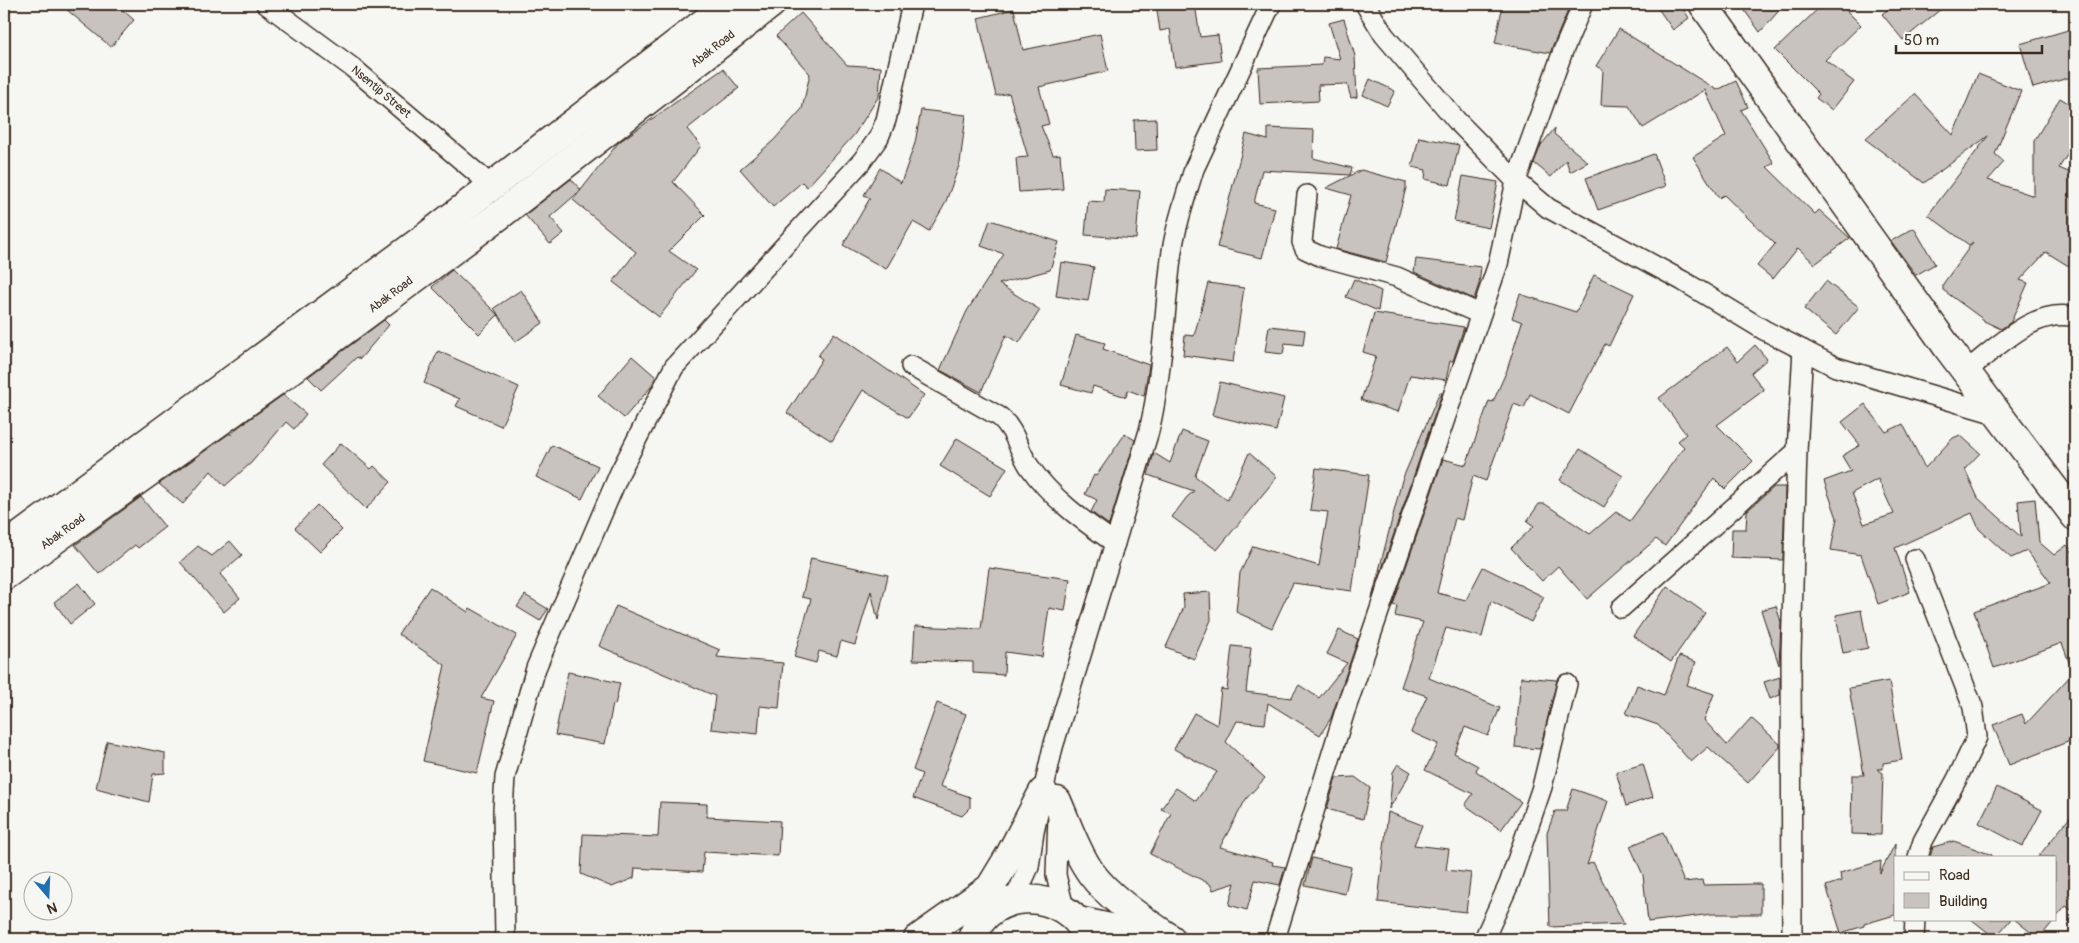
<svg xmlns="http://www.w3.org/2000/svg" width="2079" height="943" viewBox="0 0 2079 943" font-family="Pangolin,sans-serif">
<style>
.building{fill:#c8c3be;stroke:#3b2a1e;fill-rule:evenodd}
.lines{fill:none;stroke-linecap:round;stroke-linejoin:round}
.street-casing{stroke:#3b2a1e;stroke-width:22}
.secondary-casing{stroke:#3b2a1e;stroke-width:31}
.highway-casing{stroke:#3b2a1e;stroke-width:31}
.street{stroke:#f6f6f2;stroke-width:19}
.secondary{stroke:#f6f6f2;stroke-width:28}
.highway{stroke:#f6f6f2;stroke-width:28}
.labels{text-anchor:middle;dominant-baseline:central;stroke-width:4;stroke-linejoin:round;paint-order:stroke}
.street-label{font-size:12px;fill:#3b2a1e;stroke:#f6f6f2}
</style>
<rect width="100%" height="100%" fill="#f6f6f2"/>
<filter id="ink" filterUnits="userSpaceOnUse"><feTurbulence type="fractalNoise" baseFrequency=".02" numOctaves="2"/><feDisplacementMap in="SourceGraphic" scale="10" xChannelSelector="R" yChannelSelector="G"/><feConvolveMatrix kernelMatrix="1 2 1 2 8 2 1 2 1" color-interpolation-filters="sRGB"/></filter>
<g filter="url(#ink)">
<!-- building -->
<g class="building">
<polygon points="60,4 116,4 134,20 111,47"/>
<polygon points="1156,4 1195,4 1200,37 1218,35 1221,61 1175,67 1170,29 1160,31"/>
<polygon points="1503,4 1547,4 1569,8 1550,53 1495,43"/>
<polygon points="1655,4 1680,4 1689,18 1673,30"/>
<polygon points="1740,4 1785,4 1760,32"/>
<polygon points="1823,4 1840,4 1861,25 1825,60 1854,82 1832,110 1816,98 1819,94 1775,50"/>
<polygon points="1895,4 1947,4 1903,40 1882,14"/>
<polygon points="1014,9 1023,50 1100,34 1108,71 1039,87 1049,124 1041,126 1053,155 1060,154 1063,189 1019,192 1016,158 1028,157 1009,93 996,96 978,18"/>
<polygon points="801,13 847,65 881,67 879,96 854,135 807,187 802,182 773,207 740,169 773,141 802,109 810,74 776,36"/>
<polygon points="1344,19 1355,56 1357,97 1351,98 1347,84 1318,85 1319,101 1260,104 1258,68 1322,65 1323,57 1340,59 1329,23"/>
<polygon points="2075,28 2075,76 2033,88 2020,44"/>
<polygon points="1619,29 1717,90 1736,81 1748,107 1741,110 1774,163 1767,167 1815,214 1819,210 1850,238 1815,264 1798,248 1773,279 1757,266 1775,244 1724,195 1719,198 1693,157 1726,136 1705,90 1643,128 1629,106 1601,105 1603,70 1596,66"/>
<polygon points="723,69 739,88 687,129 701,146 673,182 705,215 669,251 696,270 659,317 613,282 636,252 573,200 619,142"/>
<polygon points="1978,74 2021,91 1995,154 2004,162 1988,180 2034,196 2034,141 2060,98 2075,107 2075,142 2059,168 2075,175 2075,270 2046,252 2020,280 2028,283 2011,322 2001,329 1984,321 1984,320 1943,290 1943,284 1973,242 1969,245 1928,215 1988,136 1924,183 1865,139 1915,94 1953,135"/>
<polygon points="1370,79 1395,91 1387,106 1363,95"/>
<polygon points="921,110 966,115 960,163 945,204 929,231 913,222 886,269 843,245 870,198 864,195 880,168 901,183 915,143"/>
<polygon points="1156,119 1157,150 1135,151 1134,120"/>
<polygon points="1268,128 1314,130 1313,158 1352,168 1350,175 1262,170 1254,203 1275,208 1262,258 1217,247 1246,134 1268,140"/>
<polygon points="1555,128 1554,134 1588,162 1570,172 1566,160 1551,177 1534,163 1541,145"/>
<polygon points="1419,137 1459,145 1450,185 1425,179 1426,170 1412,167"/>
<polygon points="1654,154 1666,186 1598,210 1586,178"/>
<polygon points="1361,170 1406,182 1406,188 1386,262 1336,249 1351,195 1326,188"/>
<polygon points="1463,176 1498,182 1489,228 1454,221"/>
<polygon points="571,179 581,190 550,217 564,233 550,244 525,215"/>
<polygon points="1105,189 1140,191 1136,239 1085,235 1088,201 1104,202"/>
<polygon points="990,220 1059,242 1050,270 999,284 1040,310 1019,343 1006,335 981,392 940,370 967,311 1004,254 981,246"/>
<polygon points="1914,228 1935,264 1916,275 1891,241"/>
<polygon points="1416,259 1481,267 1479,284 1474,299 1414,272"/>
<polygon points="1061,262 1094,267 1088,301 1056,296"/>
<polygon points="452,270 498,315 479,334 432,287"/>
<polygon points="1594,275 1634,294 1609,346 1605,344 1569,414 1530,394 1524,408 1514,404 1486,481 1473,476 1462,520 1455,518 1437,593 1466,600 1483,567 1544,597 1531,622 1491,601 1482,637 1446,628 1429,678 1500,708 1488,736 1465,727 1454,753 1478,766 1476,771 1521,802 1501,830 1465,805 1473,794 1425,770 1438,744 1411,732 1427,696 1401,687 1423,622 1395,616 1397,606 1393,605 1443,459 1466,465 1489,401 1493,402 1507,370 1522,322 1512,318 1520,294 1576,312"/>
<polygon points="1354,279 1381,291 1378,311 1346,297"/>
<polygon points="1826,281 1859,307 1836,335 1804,309"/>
<polygon points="1208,283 1244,288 1233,362 1183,355 1185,335 1194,336"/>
<polygon points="521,290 543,323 515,342 494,308"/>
<polygon points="1374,313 1464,327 1453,361 1450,361 1446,380 1410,375 1398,412 1361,400 1376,356 1363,352"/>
<polygon points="384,320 389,325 360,359 357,357 321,390 308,377"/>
<polygon points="1269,326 1305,330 1303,345 1285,343 1283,354 1265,352"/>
<polygon points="834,333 924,395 908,418 863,390 832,441 787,413 822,359 818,356"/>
<polygon points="1076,335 1105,343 1103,349 1149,365 1144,396 1128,390 1126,397 1093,386 1091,393 1061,385"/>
<polygon points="1755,345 1767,359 1751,373 1764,390 1717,425 1753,461 1725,489 1714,478 1665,546 1656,539 1587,599 1558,566 1542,581 1511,548 1534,526 1527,521 1539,504 1545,504 1590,534 1616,512 1630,521 1684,447 1678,441 1686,434 1659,398 1727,347 1738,361"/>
<polygon points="438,351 519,387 501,426 456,406 460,399 424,383"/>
<polygon points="632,356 656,377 651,387 624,418 598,396"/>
<polygon points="1220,382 1284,398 1276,431 1212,415"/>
<polygon points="1440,392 1442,393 1372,598 1402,480"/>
<polygon points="283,395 306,414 294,429 286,422 251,463 225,486 211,471 183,504 159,484 230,433 231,435 237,428"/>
<path d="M1865,404L1886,432L1903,424L1925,468L1953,438L1960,435L1980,453L1965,469L1978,498L2021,537L2018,501L2035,499L2039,542L2054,555L2067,545L2075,555V739L2009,765L1993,725L2022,714L2026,724L2073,673L2062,643L1994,668L1974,611L2051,583L2027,551L2011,558L1979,529L1972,513L1895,548L1910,592L1878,604L1861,555L1831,550L1837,518L1824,481L1851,471L1842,456L1860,445L1842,422ZM1878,479L1894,514L1864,524L1852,493Z"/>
<polygon points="1182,431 1208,441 1195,476 1227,500 1249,453 1277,477 1217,550 1172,517 1187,497 1194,491 1148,475 1154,453 1170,463"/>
<polygon points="1125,434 1135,440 1109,525 1091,512 1097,500 1085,494 1094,475 1096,476"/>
<polygon points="957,438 1007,468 990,496 940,466"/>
<polygon points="341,443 371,469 374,466 391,482 366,509 321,465"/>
<polygon points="552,445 598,466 582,499 536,477"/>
<polygon points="1580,449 1623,476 1604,507 1560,480"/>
<polygon points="1316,468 1369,475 1352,591 1293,583 1272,628 1236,612 1240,573 1253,546 1319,566 1328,512 1310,510"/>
<polygon points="1774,487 1785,487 1783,560 1731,558 1732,529 1746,529 1747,511"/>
<polygon points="141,497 165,527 138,548 135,545 99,574 75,545"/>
<polygon points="317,505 342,530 320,552 295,528"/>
<polygon points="230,541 242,555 220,574 240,598 224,612 180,562 198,546 212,556"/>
<polygon points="811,558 888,575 878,620 871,591 855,645 841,641 837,656 819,651 816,663 794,657 811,599 802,597"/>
<polygon points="989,568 1070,579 1065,611 1049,608 1042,657 1005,652 1004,675 973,673 973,662 913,660 915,626 981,629"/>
<polygon points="79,583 95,604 70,624 54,602"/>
<polygon points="1667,586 1705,613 1671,662 1633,636"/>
<polygon points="430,587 468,612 470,608 517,635 481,698 494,701 477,773 423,761 445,665 398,634"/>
<polygon points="1210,592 1211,620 1194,659 1166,647 1184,607 1183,594"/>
<polygon points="525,595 548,609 540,621 517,607"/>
<polygon points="616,606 720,650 717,657 783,663 779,708 760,706 758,734 711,729 715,696 599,646"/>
<polygon points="1776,606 1781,622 1779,665 1761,610"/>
<polygon points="1861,610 1868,648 1843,653 1836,615"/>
<polygon points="1339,630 1358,639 1331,718 1320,735 1268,703 1265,724 1237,721 1226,742 1265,778 1246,799 1220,847 1273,862 1272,865 1285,867 1280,885 1255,880 1247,910 1229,905 1235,883 1213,890 1210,884 1150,854 1171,813 1161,809 1176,788 1196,801 1217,772 1174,749 1194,713 1217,725 1221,689 1227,690 1232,646 1251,648 1246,692 1291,698 1299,685 1319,698 1347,663 1327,654"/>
<polygon points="1679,656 1696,662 1687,685 1714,694 1704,720 1727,745 1751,718 1780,744 1780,747 1748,783 1708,747 1691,762 1658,725 1626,714 1637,685 1664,695"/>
<polygon points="568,672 620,683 615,705 613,704 605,744 555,735"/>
<polygon points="1521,677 1557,680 1540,749 1515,747"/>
<polygon points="1780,677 1780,695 1770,699 1764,682"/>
<polygon points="1889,681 1902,760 1883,763 1883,769 1877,769 1883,773 1881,835 1851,834 1852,775 1864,775 1849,688"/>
<polygon points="937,703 966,714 940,786 970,797 970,808 962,816 913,798 922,774 913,770"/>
<polygon points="107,741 165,753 165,773 153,774 149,802 96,788"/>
<polygon points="1398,764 1411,772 1389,809 1393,772"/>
<polygon points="1643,764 1653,797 1626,806 1616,772"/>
<polygon points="1355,777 1370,788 1363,819 1327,809 1336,778"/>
<polygon points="1997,787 2042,810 2023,846 1979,823"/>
<polygon points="1573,789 1608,801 1587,865 1593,862 1624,924 1550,927 1547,833 1555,811 1566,811"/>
<polygon points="660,802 707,804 707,817 780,821 778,856 704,852 702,872 635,868 634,878 612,887 581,874 583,834 658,837"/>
<polygon points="2075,811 2075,913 2066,906 2055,919 2055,857 2038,857"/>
<polygon points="1388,812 1422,825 1414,845 1449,849 1446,870 1471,873 1466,912 1378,902"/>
<polygon points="1663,832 1684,882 1702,880 1703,885 1761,884 1761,914 1712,914 1648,922 1643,875 1630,846"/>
<polygon points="1954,841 1992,855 1992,857 1930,857 1933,847"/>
<polygon points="1895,844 1895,915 1864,924 1864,926 1841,933 1826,886 1841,881 1840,873 1881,861 1880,873"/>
<polygon points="1312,858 1351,867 1345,894 1305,885"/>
<polygon points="1971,919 2011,919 1995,938"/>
<polygon points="2014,919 2055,919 2039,939"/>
</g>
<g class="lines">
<!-- street casing -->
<g class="street-casing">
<g id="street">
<polyline points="266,4 353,68 492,186"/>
<polyline points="1365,4 1384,35 1457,121 1516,181 1548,208 1683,281 1764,330 1836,367 1999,415"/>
<polyline points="1307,195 1302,242 1305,249 1320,256 1397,277 1480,314"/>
<path d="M911,366L1000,417C1015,430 1018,449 1029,466C1051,498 1083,521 1115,543"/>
<path d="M1966,371C1997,348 2034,307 2075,317"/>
<polyline points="1915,559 1973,707 1977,737 1957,779 1923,841 1918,857"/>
<polyline points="1621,608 1797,451"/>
<polyline points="1058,815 1056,875 1064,908"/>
<path d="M1014,900L1029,867L1034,832L1053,747L1149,431C1163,372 1164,311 1172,251C1176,224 1186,196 1194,169L1271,4"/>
<polyline points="505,939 503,810 505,777 536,668 620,472 674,367 862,161 879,137 886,120 912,4"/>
<polyline points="1275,939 1344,714 1498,264 1516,181 1563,51 1583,4"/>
<polyline points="1484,939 1509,884 1542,787 1567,684"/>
<polyline points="1792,939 1791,654 1797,451 1803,350"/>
<polyline points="1914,939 1915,919"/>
</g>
</g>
<!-- secondary casing -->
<g class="secondary-casing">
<polyline id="secondary" points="1703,4 1948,348 2075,516"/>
</g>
<!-- highway casing -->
<g class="highway-casing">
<g id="highway">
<polyline points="4,548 423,239 728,4"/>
<polyline points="4,576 287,373 500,215 771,4"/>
<path d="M1057,801C1067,824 1076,852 1091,873C1110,899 1145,921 1171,939"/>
<polyline points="1078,921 1160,939"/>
<polyline points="918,939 990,888 1010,855 1043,792"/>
<path d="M972,939C989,885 1067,887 1088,939"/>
</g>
</g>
<!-- street -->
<use href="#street" class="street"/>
<!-- secondary -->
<use href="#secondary" class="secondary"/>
<!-- highway -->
<use href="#highway" class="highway"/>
</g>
</g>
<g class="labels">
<!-- street labels -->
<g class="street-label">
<text transform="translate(713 49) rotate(-38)">Abak Road</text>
<text transform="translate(381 92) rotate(40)">Nsentip Street</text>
<text transform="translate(391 295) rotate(-37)">Abak Road</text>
<text transform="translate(63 532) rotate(-36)">Abak Road</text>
</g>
</g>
<!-- margin -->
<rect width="2079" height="943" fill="none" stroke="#f6f6f2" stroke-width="20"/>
<rect x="10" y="10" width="2059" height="923" fill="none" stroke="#3b2a1e" stroke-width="2" filter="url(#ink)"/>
<!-- legend -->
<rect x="1894" y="856" width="162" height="65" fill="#f6f6f2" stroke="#aba49d"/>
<rect x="1904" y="872" width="25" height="8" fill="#f6f6f2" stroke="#aba49d"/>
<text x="1939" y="880" font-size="15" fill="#3b2a1e">Road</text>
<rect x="1904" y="893" width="25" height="15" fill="#c8c3be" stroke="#aba49d"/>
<text x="1939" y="906" font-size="15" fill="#3b2a1e">Building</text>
<!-- north arrow -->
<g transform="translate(48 896) rotate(161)"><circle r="24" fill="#f6f6f2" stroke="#aba49d"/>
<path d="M0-4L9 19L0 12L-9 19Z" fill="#1f6fb2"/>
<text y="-8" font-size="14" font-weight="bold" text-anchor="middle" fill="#3b2a1e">N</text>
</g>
<!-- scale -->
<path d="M1896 45v8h146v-8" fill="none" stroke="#3b2a1e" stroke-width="2.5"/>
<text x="1904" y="45" font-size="15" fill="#3b2a1e" stroke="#f6f6f2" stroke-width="4" paint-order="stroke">50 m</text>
</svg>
